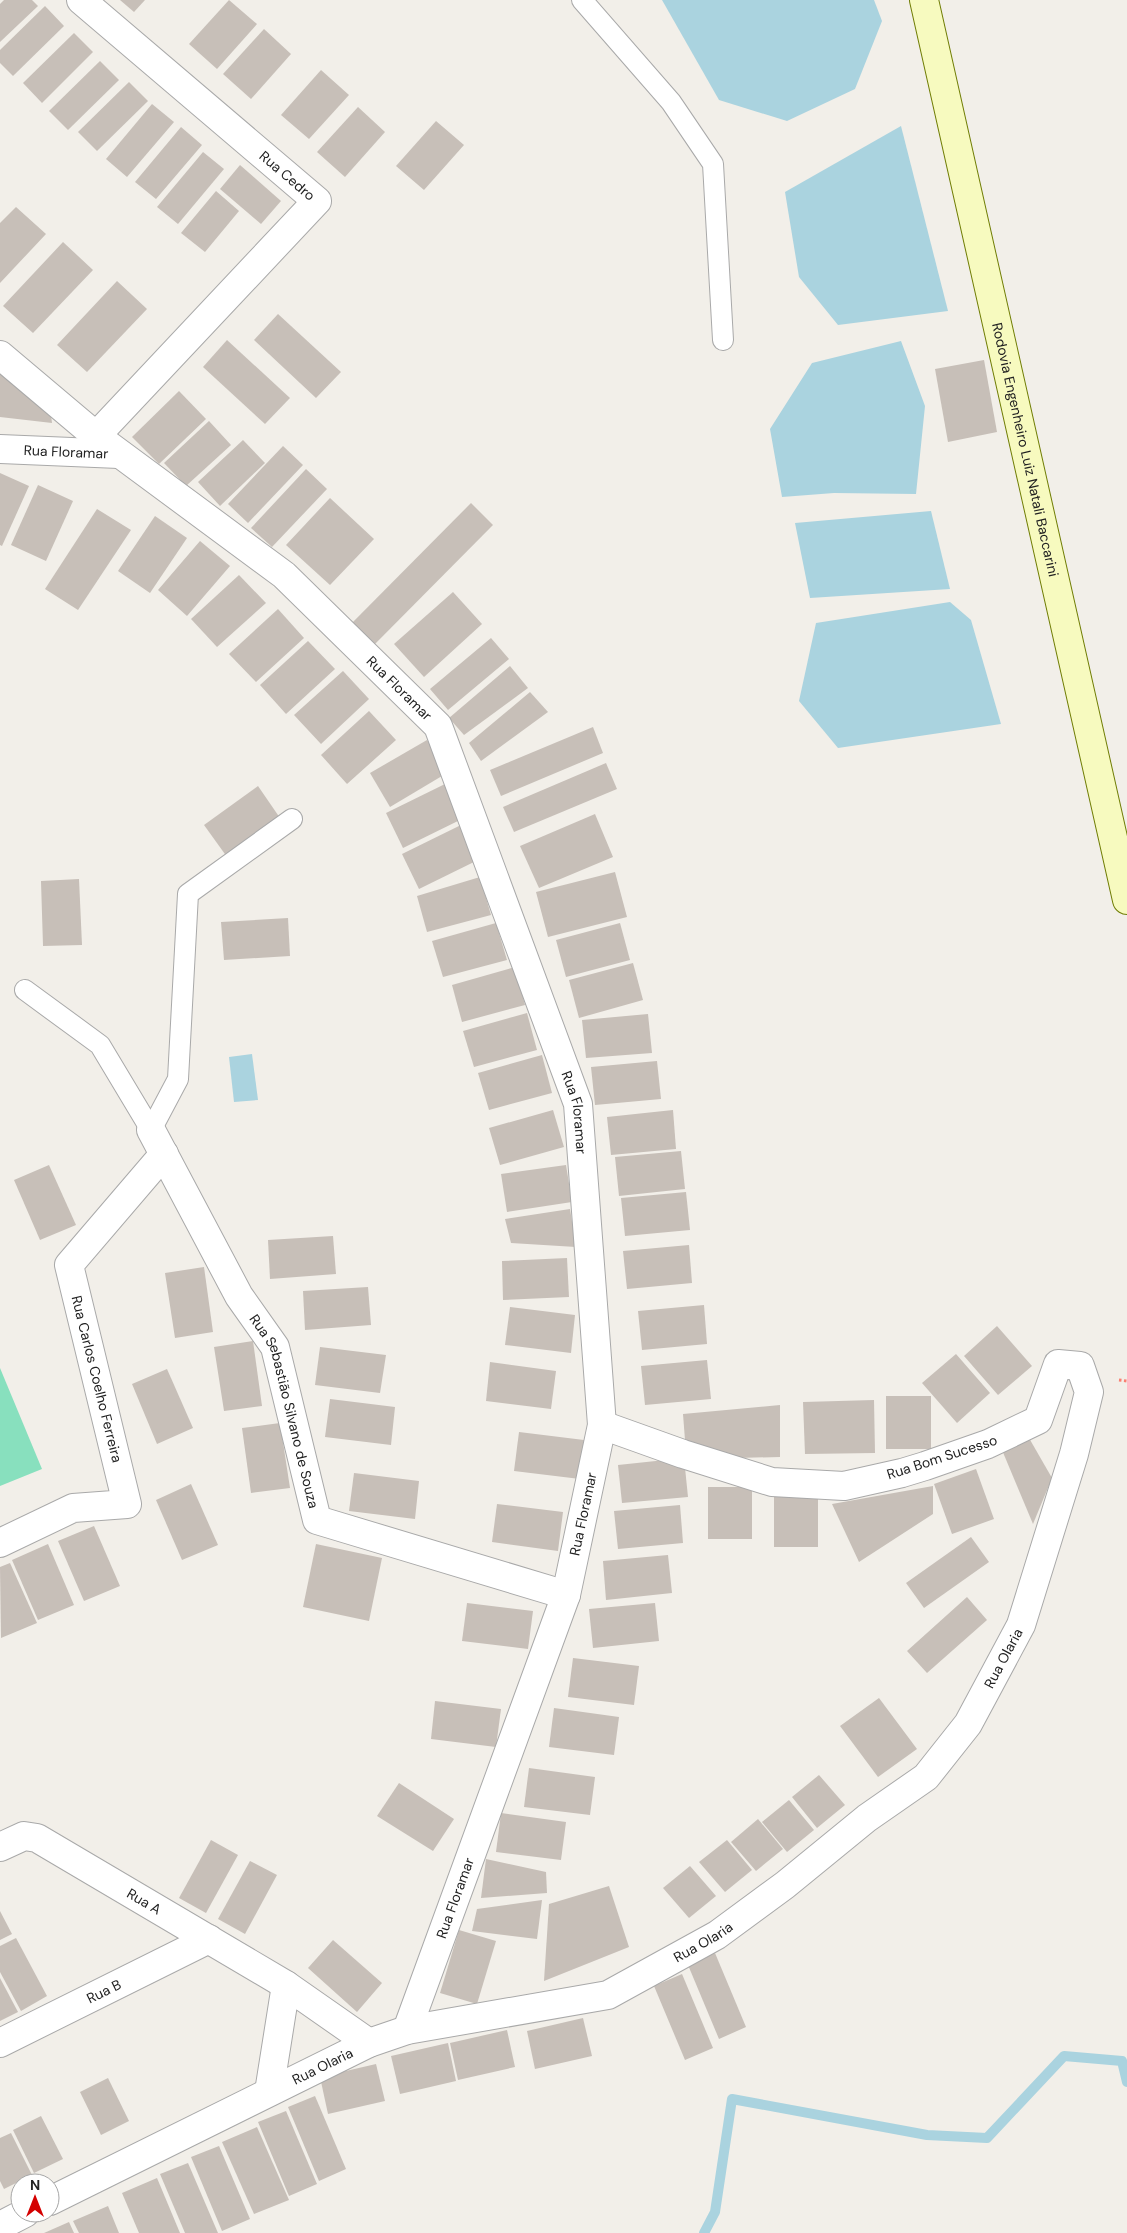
<svg xmlns="http://www.w3.org/2000/svg" width="1127" height="2233" viewBox="0 0 1127 2233" font-family="'DM Sans',sans-serif">
<style>
.pitch{fill:#88e0be}
.water{fill:#aad3df}
.lines{fill:none;stroke-linecap:round;stroke-linejoin:round}
.stream{stroke:#aad3df;stroke-width:10}
.building{fill:#c7bfb8}
.service-casing{stroke:#a9a9a9;stroke-width:22}
.minor-casing{stroke:#a9a9a9;stroke-width:30}
.secondary-casing{stroke:#707d05;stroke-width:30}
.path{stroke:#fa8072;stroke-width:3;stroke-dasharray:2.5 2.5;stroke-linecap:butt}
.service{stroke:#fff;stroke-width:20}
.minor{stroke:#fff;stroke-width:28}
.secondary{stroke:#f7fabf;stroke-width:28}
.labels{text-anchor:middle;dominant-baseline:central;stroke-width:4.5;stroke-linejoin:round;paint-order:stroke}
.street-label{font-size:14px;fill:#222;stroke:#fff}
</style>
<rect width="100%" height="100%" fill="#f2efe9"/>
<!-- pitch -->
<polygon class="pitch" points="0,1368 42,1469 0,1486"/>
<!-- water -->
<g class="water">
<polygon points="662,0 874,0 882,21 855,89 787,121 719,100"/>
<polygon points="901,126 948,311 838,325 799,277 785,192"/>
<polygon points="901,341 925,406 916,494 834,493 782,497 770,429 812,363"/>
<polygon points="931,511 950,589 810,598 795,523"/>
<polygon points="950,602 971,620 1001,724 838,748 799,701 816,623"/>
<polygon points="252,1054 258,1100 234,1102 229,1057"/>
</g>
<g class="lines">
<!-- stream -->
<polyline class="stream" points="704,2233 715,2212 732,2099 927,2135 987,2138 1064,2056 1122,2061 1127,2082"/>
</g>
<!-- building -->
<g class="building">
<polygon points="4,0 32,0 38,6 0,42 0,4"/>
<polygon points="120,0 145,0 134,12"/>
<polygon points="229,0 257,24 217,69 189,44"/>
<polygon points="45,6 64,26 13,76 0,63 0,50"/>
<polygon points="264,29 291,54 251,99 223,74"/>
<polygon points="74,33 93,52 42,103 23,83"/>
<polygon points="100,61 119,80 68,130 49,111"/>
<polygon points="321,70 349,95 309,139 281,115"/>
<polygon points="129,82 148,101 97,151 78,132"/>
<polygon points="152,104 174,122 127,177 106,159"/>
<polygon points="358,107 385,132 345,177 317,152"/>
<polygon points="436,121 464,145 424,190 396,166"/>
<polygon points="181,127 202,145 156,199 135,182"/>
<polygon points="203,152 224,169 178,224 157,207"/>
<polygon points="240,165 281,201 261,224 220,189"/>
<polygon points="216,191 239,211 205,252 181,233"/>
<polygon points="16,207 46,234 0,283 0,223"/>
<polygon points="63,242 93,270 33,333 3,306"/>
<polygon points="117,281 147,309 87,372 57,345"/>
<polygon points="278,314 341,372 316,398 254,340"/>
<polygon points="227,340 290,398 265,424 203,367"/>
<polygon points="984,360 997,432 948,442 935,369"/>
<polygon points="0,365 50,407 52,423 0,417"/>
<polygon points="179,391 206,419 159,464 132,437"/>
<polygon points="209,421 231,445 186,486 164,463"/>
<polygon points="243,440 265,463 220,506 198,482"/>
<polygon points="283,446 303,465 248,523 228,504"/>
<polygon points="306,469 327,489 272,547 251,528"/>
<polygon points="0,473 29,486 2,546 0,545"/>
<polygon points="38,485 73,501 46,561 11,545"/>
<polygon points="330,498 374,539 330,585 286,545"/>
<polygon points="471,503 493,525 373,646 351,624"/>
<polygon points="97,509 131,530 78,610 45,589"/>
<polygon points="155,516 187,538 150,593 118,571"/>
<polygon points="200,541 230,566 187,616 158,590"/>
<polygon points="239,575 266,603 217,647 191,619"/>
<polygon points="453,592 482,624 424,677 394,644"/>
<polygon points="278,609 304,638 256,682 229,654"/>
<polygon points="491,638 509,659 448,710 430,689"/>
<polygon points="308,641 335,669 286,714 260,685"/>
<polygon points="510,666 528,688 464,735 449,718"/>
<polygon points="343,671 369,699 321,744 294,715"/>
<polygon points="530,692 548,712 481,761 469,743"/>
<polygon points="369,711 396,740 347,784 321,755"/>
<polygon points="593,727 603,753 501,796 490,770"/>
<polygon points="427,740 447,773 390,807 370,773"/>
<polygon points="606,763 617,789 514,832 503,807"/>
<polygon points="445,784 462,819 403,848 386,813"/>
<polygon points="258,786 280,818 227,857 204,825"/>
<polygon points="595,814 613,857 539,888 520,846"/>
<polygon points="461,825 478,860 419,889 402,854"/>
<polygon points="615,872 627,917 548,937 536,892"/>
<polygon points="480,877 491,915 427,932 417,896"/>
<polygon points="79,879 82,945 43,946 41,881"/>
<polygon points="288,918 290,956 224,960 221,922"/>
<polygon points="496,923 507,960 443,977 432,941"/>
<polygon points="620,923 630,960 566,977 556,940"/>
<polygon points="633,963 643,1000 579,1018 569,980"/>
<polygon points="515,967 525,1005 462,1022 452,985"/>
<polygon points="527,1013 537,1050 474,1067 463,1031"/>
<polygon points="648,1014 652,1053 586,1058 582,1020"/>
<polygon points="542,1055 552,1093 489,1110 478,1073"/>
<polygon points="657,1061 661,1099 595,1105 591,1067"/>
<polygon points="553,1110 564,1147 500,1165 489,1128"/>
<polygon points="673,1110 676,1149 611,1155 607,1117"/>
<polygon points="681,1151 685,1189 619,1196 615,1157"/>
<polygon points="49,1165 76,1225 40,1240 14,1180"/>
<polygon points="566,1165 572,1202 507,1212 501,1174"/>
<polygon points="686,1192 690,1230 625,1236 621,1198"/>
<polygon points="570,1209 576,1247 511,1243 505,1219"/>
<polygon points="333,1236 336,1274 270,1279 268,1240"/>
<polygon points="689,1245 692,1283 627,1289 623,1251"/>
<polygon points="567,1258 569,1297 503,1300 502,1261"/>
<polygon points="204,1267 213,1332 175,1338 165,1273"/>
<polygon points="368,1287 371,1325 305,1330 303,1291"/>
<polygon points="704,1305 707,1344 642,1350 638,1311"/>
<polygon points="510,1307 575,1315 571,1353 505,1345"/>
<polygon points="997,1326 1032,1366 998,1395 964,1356"/>
<polygon points="253,1341 262,1406 224,1411 214,1347"/>
<polygon points="320,1347 386,1355 380,1393 315,1385"/>
<polygon points="956,1354 990,1393 957,1423 922,1383"/>
<polygon points="707,1360 711,1399 645,1405 641,1366"/>
<polygon points="490,1362 556,1371 551,1409 486,1401"/>
<polygon points="167,1369 193,1428 157,1444 132,1384"/>
<rect x="886" y="1396" width="45" height="53"/>
<polygon points="330,1399 395,1407 391,1445 325,1437"/>
<polygon points="874,1400 875,1453 805,1454 803,1402"/>
<polygon points="780,1405 780,1457 736,1458 685,1440 683,1414"/>
<polygon points="280,1423 290,1488 251,1493 242,1428"/>
<polygon points="519,1432 584,1440 580,1479 514,1471"/>
<polygon points="1029,1438 1052,1478 1033,1524 1002,1450"/>
<polygon points="684,1458 688,1497 622,1503 618,1465"/>
<polygon points="976,1469 994,1519 952,1534 934,1484"/>
<polygon points="354,1473 419,1481 415,1519 349,1511"/>
<polygon points="191,1484 218,1545 182,1560 156,1500"/>
<polygon points="933,1486 933,1514 859,1562 832,1504"/>
<rect x="708" y="1487" width="44" height="52"/>
<rect x="774" y="1494" width="44" height="53"/>
<polygon points="497,1504 563,1512 558,1551 492,1542"/>
<polygon points="680,1505 683,1543 618,1549 614,1511"/>
<polygon points="94,1526 120,1586 84,1601 58,1541"/>
<polygon points="971,1537 989,1562 924,1608 906,1583"/>
<polygon points="48,1544 74,1605 38,1620 12,1560"/>
<polygon points="316,1544 382,1558 369,1621 303,1607"/>
<polygon points="668,1555 672,1593 606,1600 603,1561"/>
<polygon points="10,1563 37,1623 1,1638 0,1567"/>
<polygon points="967,1597 987,1620 927,1673 907,1651"/>
<polygon points="467,1603 533,1611 528,1649 462,1641"/>
<polygon points="655,1603 659,1641 593,1648 589,1609"/>
<polygon points="573,1658 639,1666 634,1705 568,1697"/>
<polygon points="879,1698 917,1749 878,1777 840,1726"/>
<polygon points="435,1701 501,1709 496,1747 431,1739"/>
<polygon points="554,1708 619,1717 614,1755 549,1747"/>
<polygon points="529,1768 595,1777 590,1815 524,1807"/>
<polygon points="819,1775 845,1805 817,1828 792,1797"/>
<polygon points="399,1783 454,1819 433,1851 377,1816"/>
<polygon points="789,1800 814,1830 787,1852 762,1822"/>
<polygon points="501,1813 566,1822 561,1860 496,1852"/>
<polygon points="758,1819 783,1849 756,1871 731,1842"/>
<polygon points="211,1840 238,1855 206,1913 179,1898"/>
<polygon points="727,1840 752,1870 725,1892 699,1862"/>
<polygon points="486,1859 546,1872 547,1893 481,1898"/>
<polygon points="250,1861 277,1875 245,1934 218,1919"/>
<polygon points="690,1866 716,1896 689,1918 663,1888"/>
<polygon points="609,1886 629,1947 544,1981 549,1904"/>
<polygon points="542,1900 537,1939 472,1931 477,1909"/>
<polygon points="0,1911 12,1934 0,1940"/>
<polygon points="459,1930 496,1941 477,2004 440,1993"/>
<polygon points="16,1938 47,1996 21,2011 0,1972 0,1946"/>
<polygon points="333,1940 382,1983 357,2012 308,1968"/>
<polygon points="715,1953 746,2027 719,2039 688,1965"/>
<polygon points="682,1974 713,2048 685,2060 654,1986"/>
<polygon points="0,1978 18,2012 0,2021"/>
<polygon points="583,2018 592,2056 535,2069 527,2031"/>
<polygon points="507,2030 515,2067 458,2080 450,2043"/>
<polygon points="448,2043 456,2081 400,2094 391,2056"/>
<polygon points="376,2064 385,2101 328,2114 320,2077"/>
<polygon points="108,2078 129,2121 101,2135 80,2092"/>
<polygon points="315,2096 346,2169 319,2181 288,2107"/>
<polygon points="286,2111 317,2184 289,2196 258,2122"/>
<polygon points="41,2116 63,2159 34,2173 13,2130"/>
<polygon points="257,2127 289,2200 254,2214 222,2142"/>
<polygon points="11,2133 32,2175 4,2189 0,2181 0,2138"/>
<polygon points="219,2146 250,2219 222,2231 191,2157"/>
<polygon points="188,2163 218,2233 185,2233 160,2174"/>
<polygon points="157,2178 180,2233 139,2233 122,2193"/>
<polygon points="108,2206 119,2233 79,2233 73,2221"/>
<polygon points="69,2222 74,2233 44,2233"/>
</g>
<g class="lines">
<!-- service casing -->
<g class="service-casing">
<g id="service">
<polyline points="582,0 671,102 713,164 723,340"/>
<polyline points="25,990 100,1045 151,1130"/>
<polyline points="151,1130 178,1079 188,894 292,819"/>
</g>
</g>
<!-- minor casing -->
<g class="minor-casing">
<g id="minor">
<path id="s1" d="M81,0L317,201L96,436"/>
<path id="s2" d="M0,355L96,436L284,575L438,726L578,1104L602,1425L566,1595L407,2030"/>
<path id="s3" d="M0,449L119,454"/>
<path id="s4" d="M151,1130L239,1296L275,1347L317,1520L566,1595"/>
<polyline points="0,1543 73,1508 127,1504 69,1265 164,1154"/>
<path id="s5" d="M0,1847L24,1836L37,1838L286,1985"/>
<path id="s6" d="M0,2043L209,1939"/>
<polyline points="269,2092 286,1985 369,2043"/>
<path id="s7" d="M50,2201L369,2043L407,2030L608,1995L717,1935L785,1885L867,1818L926,1777L968,1724L1021,1625L1074,1454L1089,1392L1080,1366L1058,1364L1038,1420L988,1444L925,1466L902,1473L844,1486L772,1482L683,1454L602,1425"/>
<polyline points="0,2226 25,2213"/>
</g>
</g>
<!-- secondary casing -->
<g class="secondary-casing">
<g id="secondary">
<path id="s8" d="M924,0L1127,900"/>
</g>
</g>
<!-- path -->
<polyline class="path" points="1119,1380 1127,1381"/>
<!-- service -->
<use href="#service" class="service"/>
<!-- minor -->
<use href="#minor" class="minor"/>
<!-- secondary -->
<use href="#secondary" class="secondary"/>
</g>
<g class="labels">
<!-- street labels -->
<g class="street-label">
<text stroke="none"><textPath href="#s1" startOffset="271">Rua Cedro</textPath></text>
<text stroke="none"><textPath href="#s8" startOffset="461">Rodovia Engenheiro Luiz Natali Baccarini</textPath></text>
<text stroke="none"><textPath href="#s3" startOffset="66">Rua Floramar</textPath></text>
<text stroke="none"><textPath href="#s2" startOffset="521">Rua Floramar</textPath></text>
<text stroke="none"><textPath href="#s2" startOffset="986">Rua Floramar</textPath></text>
<text transform="translate(97 1379) rotate(76)">Rua Carlos Coelho Ferreira</text>
<text stroke="none"><textPath href="#s4" startOffset="314">Rua Sebastião Silvano de Souza</textPath></text>
<text transform="translate(942 1457) rotate(-18)">Rua Bom Sucesso</text>
<text transform="translate(583 1514) rotate(-78)">Rua Floramar</text>
<text stroke="none"><textPath href="#s7" startOffset="1129">Rua Olaria</textPath></text>
<text transform="translate(455 1898) rotate(-70)">Rua Floramar</text>
<text stroke="none"><textPath href="#s5" startOffset="164">Rua A</textPath></text>
<text stroke="none"><textPath href="#s7" startOffset="709">Rua Olaria</textPath></text>
<text stroke="none"><textPath href="#s6" startOffset="116">Rua B</textPath></text>
<text stroke="none"><textPath href="#s7" startOffset="304">Rua Olaria</textPath></text>
</g>
</g>
<!-- north arrow -->
<g transform="translate(35 2198)"><circle r="24" fill="#ffffff" stroke="#a7a7a7"/>
<path d="M0-4L9 19L0 12L-9 19Z" fill="#d40000"/>
<text y="-8" font-size="14" font-weight="bold" text-anchor="middle" fill="#222222">N</text>
</g>
</svg>
